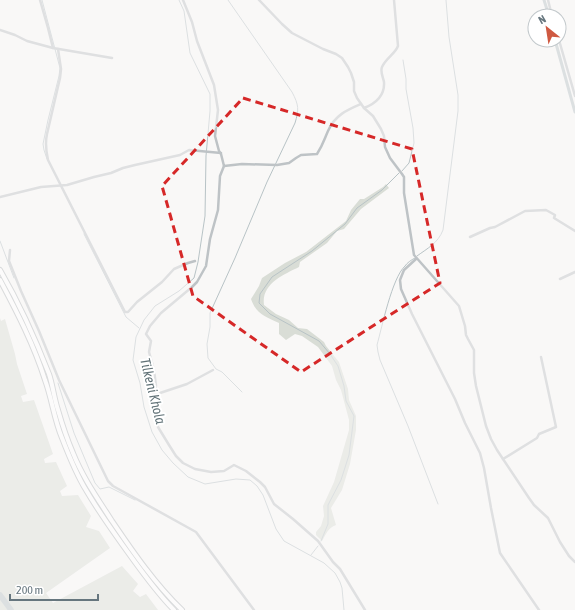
<svg xmlns="http://www.w3.org/2000/svg" width="575" height="610" viewBox="0 0 575 610" font-family="'Asap Condensed',sans-serif">
<style>
.green{fill:#d9ddd6}
.lines{fill:none;stroke-linecap:round;stroke-linejoin:round}
.stream{stroke:#b8c3c6;stroke-width:1}
.canal{stroke:#b8c3c6;stroke-width:3}
.river{stroke:#b8c3c6;stroke-width:5.5}
.primary-casing{stroke:#b2b8ba;stroke-width:6}
.minor{stroke:#bec3c6;stroke-width:2.5}
.primary{stroke:#fff;stroke-width:4}
.marked{fill:none;stroke:#d62828;stroke-width:3;stroke-dasharray:8 5;stroke-linejoin:round}
.labels{text-anchor:middle;dominant-baseline:central;stroke-width:4;stroke-linejoin:round;paint-order:stroke}
.water-label{font-size:14px;font-style:italic;fill:#627378;stroke:#fff}
</style>
<rect width="100%" height="100%" fill="#f9f8f7"/>
<!-- green -->
<g class="green">
<path d="M386,184L389,188L361,209L344,229L337,231L327,243L300,262L299,267C283,275 261,284 264,305L276,314L289,320L298,328L307,329L324,342L326,346L339,362L348,389L349,400L356,416V430L350,464L342,490L331,508L336,525C328,528 326,534 322,541L316,535V532L321,526L324,516L323,506L334,482L349,430V420L341,390L336,380L332,366L318,347L302,336L295,334L286,340L279,334V323C266,317 256,314 251,299L259,286L262,278L285,263L306,252L346,221L351,210L360,199H364L383,187Z"/>
<polygon points="0,318 1,321 5,319 15,354 17,364 27,394 21,396 23,402 34,400 53,454 44,459 45,463 56,462 67,486 60,491 62,496 78,495 91,516 86,527 99,531 110,548 46,593 53,603 122,566 138,584 133,591 140,597 146,594 158,610 0,610"/>
</g>
<g class="lines">
<!-- stream -->
<g class="stream">
<polyline points="42,0 60,68 59,76 48,120 43,144 44,150 47,159"/>
<polyline points="179,0 184,11 190,53 210,94 210,111 206,156 205,216 198,262 194,278 179,291 155,306 144,320 136,337 133,360 140,383 144,407 152,432 162,450 173,463 188,477 205,484 236,479 250,480 257,486 263,495 276,529 284,541 324,563 335,573 340,582 342,588 344,610"/>
<path d="M228,0L292,92C299,105 299,110 295,123L267,182L235,258L210,313V327L207,344L208,358L216,369L222,372L242,392"/>
<polyline points="402,171 409,163 414,143 413,128 406,89 406,79 403,60"/>
<polyline points="84,234 126,317 139,328"/>
<polyline points="0,241 14,278"/>
<path d="M417,256C428,248 438,243 443,230L458,111V95L449,37L446,0"/>
<path d="M415,258C411,260 407,263 405,266C392,278 382,327 377,345L378,352L380,360L408,426L438,504"/>
<polyline points="58,383 74,433 95,483 100,489 109,487 135,500"/>
<polyline points="321,541 328,524 328,505 341,480 349,455 354,416 346,401 344,386 338,366 330,354 319,341 270,314 259,303 260,294 272,277 312,251 345,224 357,208 382,190 399,173"/>
<polyline points="311,555 318,546"/>
</g>
<!-- canal -->
<g class="canal">
<polyline points="544,0 549,16"/>
<polyline points="555,40 575,112"/>
</g>
<!-- river -->
<polyline class="river" points="0,595 11,610"/>
<!-- primary casing -->
<g class="primary-casing">
<g id="primary">
<path d="M0,270C19,303 35,338 49,374C53,386 54,398 58,410C62,424 67,439 73,453C83,478 98,499 112,521C133,552 155,584 182,610"/>
<path d="M0,280C17,312 34,345 45,380C52,399 54,419 62,438C69,456 76,474 86,490C100,514 116,536 132,558C145,576 158,594 174,610"/>
</g>
</g>
<!-- minor -->
<g class="minor">
<polyline points="40,0 48,28 53,48"/>
<path d="M183,0L192,22L197,41L214,85L218,110L215,136L219,151L221,154L224,166L242,164L277,165L289,163L296,158L301,155L317,154C323,145 324,140 328,131C335,115 347,110 361,104"/>
<polyline points="259,0 282,24 292,33 323,49 336,54 342,58 348,67 351,73 354,82 354,91 357,98 364,108 373,116 381,129 384,136 385,147 390,158 402,174 404,177 404,193 414,255 459,306 465,326 466,335 468,339 474,350 474,373 476,386 486,426 491,439 497,450 529,498 534,505 548,518 560,542 569,556 575,562"/>
<polyline points="548,0 552,16"/>
<polyline points="0,30 15,35 27,41 53,48 112,58"/>
<polyline points="559,40 575,96"/>
<path d="M58,49L61,69L60,78L47,134C45,143 46,151 48,160L125,312H128L137,302L162,282L174,269L188,263L195,261"/>
<path d="M364,108C374,104 385,96 384,82C383,77 380,72 382,67C386,58 395,54 398,46L394,0"/>
<polyline points="224,166 220,176 218,210 210,239 206,266 197,282 192,287 161,313 150,326 146,334 151,341 149,352 154,370 156,386 153,395 154,405 158,427 169,445 176,456 183,463 195,469 211,472 224,471 234,465 246,471 260,482 265,487 274,504 293,519 318,541 333,562 340,569 365,610"/>
<polyline points="0,197 41,187 67,185 94,177 111,173 123,168 135,165 180,155 189,150 221,153"/>
<polyline points="470,237 490,228 495,227 525,211 546,210 555,215 554,218 575,231"/>
<polyline points="10,250 9,261 21,291 39,331 59,380 108,481 113,486 196,532 254,610"/>
<polyline points="416,259 404,270 400,280 401,289 412,314 455,399 465,423 480,453 484,468 491,508 500,553 539,610"/>
<polyline points="560,279 575,272"/>
<polyline points="154,395 187,384 213,370"/>
<polyline points="503,459 537,438 539,434 556,427 541,357"/>
</g>
<!-- primary -->
<use href="#primary" class="primary"/>
</g>
<!-- marked area -->
<path d="M0 0H575V610H0ZM243,98L412,149L440,283L301,372L193,296L162,186Z" fill="#f9f8f7" fill-opacity=".55" fill-rule="evenodd"/>
<path class="marked" d="M243,98L412,149L440,283L301,372L193,296L162,186Z"/>
<g class="labels">
<!-- water labels -->
<g class="water-label">
<text transform="translate(153 391) rotate(76)">Tilkeni Khola</text>
</g>
</g>
<!-- north arrow -->
<g transform="translate(547 28) rotate(330)"><circle r="19" fill="#ffffff" stroke="#c2c8cb"/>
<path d="M0-3L7 15L0 10L-7 15Z" fill="#cf5941"/>
<text y="-6" font-size="11" font-weight="bold" text-anchor="middle" fill="#66767e">N</text>
</g>
<!-- scale -->
<path d="M10 594v6h88v-6" fill="none" stroke="#66767e" stroke-width="2"/>
<text x="16" y="594" font-size="12" fill="#66767e" stroke="#ffffff" stroke-width="3" paint-order="stroke">200 m</text>
</svg>
